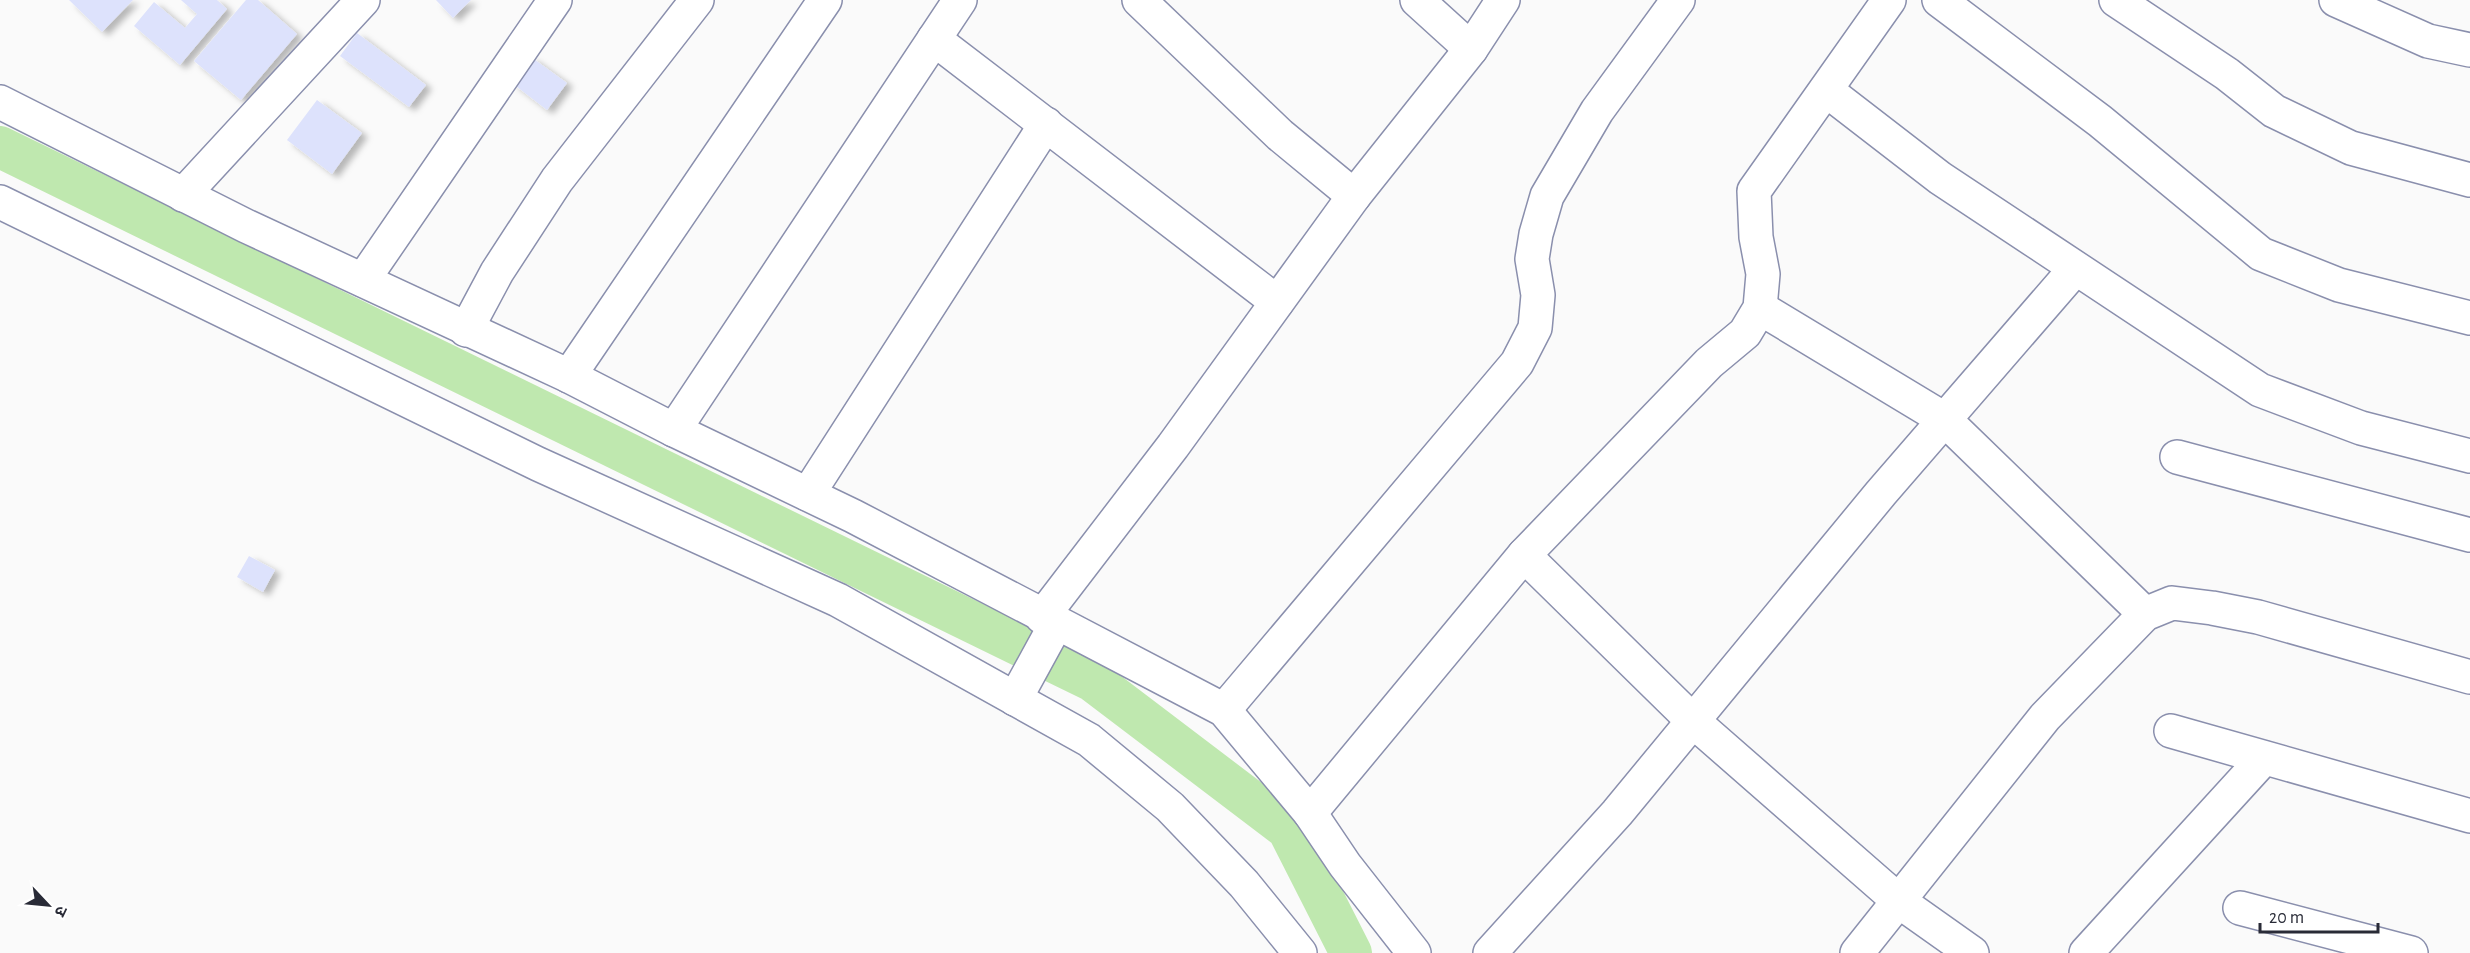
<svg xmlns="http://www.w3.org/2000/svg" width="2470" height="953" viewBox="0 0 2470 953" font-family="'Alegreya Sans','Noto Sans Devanagari',sans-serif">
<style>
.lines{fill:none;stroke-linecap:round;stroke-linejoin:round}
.canal{stroke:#bfe8af;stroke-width:42}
.building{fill:#dde2fc;filter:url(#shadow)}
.street-casing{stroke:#8a8fad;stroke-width:36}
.secondary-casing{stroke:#8a8fad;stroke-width:36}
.street{stroke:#fff;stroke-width:33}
.secondary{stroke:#fff;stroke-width:33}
</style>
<defs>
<filter id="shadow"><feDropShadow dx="6" dy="4" stdDeviation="3" flood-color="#0004"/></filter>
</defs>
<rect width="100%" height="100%" fill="#fafafa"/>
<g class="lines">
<!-- canal -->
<polyline class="canal" points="0,147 1093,681 1288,829 1351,953"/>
</g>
<!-- building -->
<g class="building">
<polygon points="69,0 133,0 102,32"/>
<polygon points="181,0 217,0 227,9 180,65 134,26 154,2 185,28 197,14"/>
<polygon points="246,0 258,0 297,34 241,100 194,61"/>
<polygon points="436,0 471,0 453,18"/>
<polygon points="357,33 426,85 409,107 340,56"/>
<polygon points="531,57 567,83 547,110 512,83"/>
<polygon points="317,100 362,133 332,174 287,140"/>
<polygon points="249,556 275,570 263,592 237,577"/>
</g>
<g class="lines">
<!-- street casing -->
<g class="street-casing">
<g id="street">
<polyline points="1139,0 1280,135 1354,196"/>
<polyline points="1417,0 1471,49"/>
<polyline points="1939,0 2100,121 2261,254 2339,285 2470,318"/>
<polyline points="2116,0 2227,74 2274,111 2351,148 2470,180"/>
<polyline points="2336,0 2428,41 2470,50"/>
<polyline points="934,39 1277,302"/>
<polyline points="1826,90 1940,178 2260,390 2361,428 2470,456"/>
<polyline points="0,102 246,226 569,376 674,430 853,516 1224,710 1310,813 1345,865 1414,953"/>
<polyline points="183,195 363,0"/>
<polyline points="363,280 555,0"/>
<polyline points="1760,308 1944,419 2145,614"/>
<polyline points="466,330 497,272 557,180 697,0"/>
<polyline points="569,376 825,0"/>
<polyline points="674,430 960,0"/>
<polyline points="2177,457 2470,535"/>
<polyline points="808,494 1046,124"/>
<polyline points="1524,555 1693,721 1900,902 1972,953"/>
<polyline points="1042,617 1173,446 1354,196 1471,49 1503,0"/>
<polyline points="1015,699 1056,624"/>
<polyline points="1224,710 1517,363 1535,328 1538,295 1532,259 1536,234 1547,196 1597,111 1678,0"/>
<polyline points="2171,731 2470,816"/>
<polyline points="1310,813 1524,555 1709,363 1745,333 1760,308 1763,274 1756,237 1754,191 1889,0"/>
<polyline points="2240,908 2411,953"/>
<polyline points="1490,953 1617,813 1881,493 2075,269"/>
<polyline points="1857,953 2045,717 2145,614 2172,603 2212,608 2258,617 2470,677"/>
<polyline points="2086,953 2264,758"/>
</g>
</g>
<!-- secondary casing -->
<g class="secondary-casing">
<polyline id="secondary" points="0,202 538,464 838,600 1089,740 1170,807 1244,884 1300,953"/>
</g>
<!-- street -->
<use href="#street" class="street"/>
<!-- secondary -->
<use href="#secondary" class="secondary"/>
</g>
<!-- north arrow -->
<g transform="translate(48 905) rotate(116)" stroke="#ffffff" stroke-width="4.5" paint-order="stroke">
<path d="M0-4.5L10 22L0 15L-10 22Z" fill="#292b37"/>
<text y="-9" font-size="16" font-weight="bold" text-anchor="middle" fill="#292b37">उ</text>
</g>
<!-- scale -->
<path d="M2260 923v9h118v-9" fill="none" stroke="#292b37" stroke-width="3"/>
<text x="2269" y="923" font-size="18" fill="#292b37" stroke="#ffffff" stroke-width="4.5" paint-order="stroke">20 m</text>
</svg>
